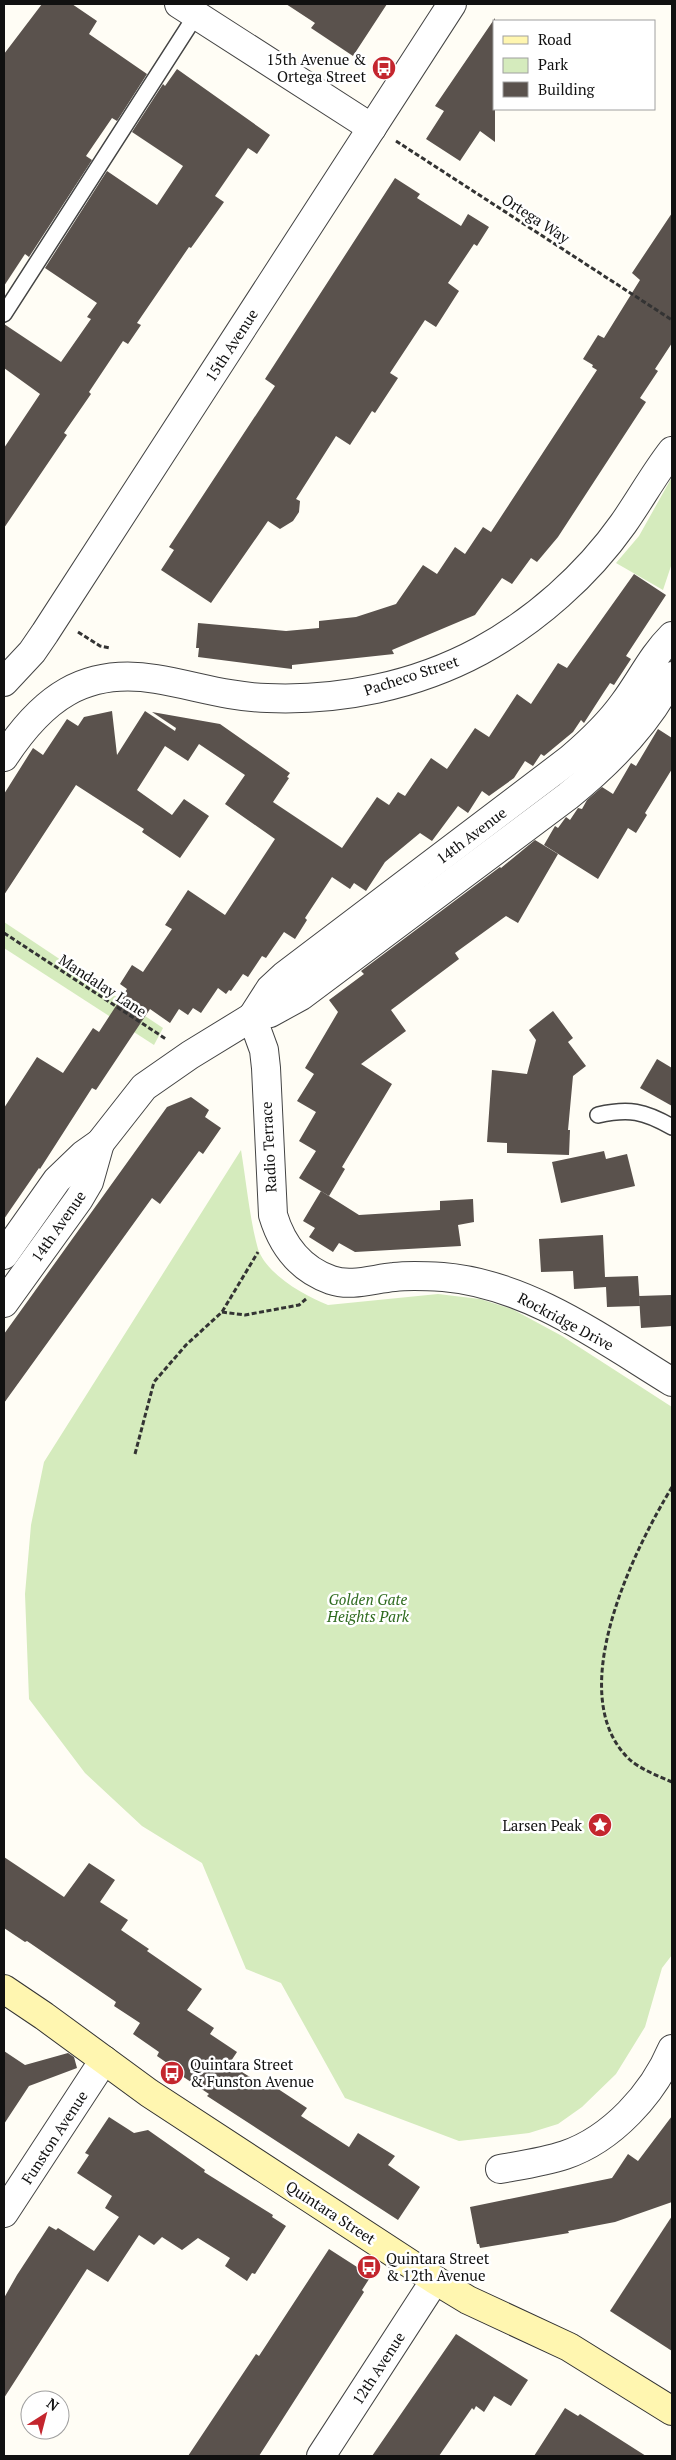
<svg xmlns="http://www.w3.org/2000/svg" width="676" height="2460" viewBox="0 0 676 2460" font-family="'PT Serif',serif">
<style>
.green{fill:#d5ebbd}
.building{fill:#5a524d}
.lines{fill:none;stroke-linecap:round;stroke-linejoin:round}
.lane-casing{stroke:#444;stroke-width:18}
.street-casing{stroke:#444;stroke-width:30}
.secondary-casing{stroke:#333;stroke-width:30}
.path{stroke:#333;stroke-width:3;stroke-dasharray:5 2.5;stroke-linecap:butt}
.lane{stroke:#fff;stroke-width:15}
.street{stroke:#fff;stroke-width:28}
.secondary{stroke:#fff6b0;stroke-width:28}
.labels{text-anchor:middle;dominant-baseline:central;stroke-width:5;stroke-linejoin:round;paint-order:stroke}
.poi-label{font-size:15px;fill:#111;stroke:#fff;text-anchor:end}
.street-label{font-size:15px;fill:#111;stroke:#fff}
.park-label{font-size:15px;font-style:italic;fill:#2f6b1f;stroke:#fff}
</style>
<rect width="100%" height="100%" fill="#fffdf5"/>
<!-- green -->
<g class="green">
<polygon points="672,477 672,563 663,590 616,563 639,536"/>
<polygon points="4,922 163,1028 154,1045 4,948"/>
<path d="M241,1150C246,1180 250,1221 258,1249C267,1275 305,1296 328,1305L438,1294L480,1299L512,1309L562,1336L672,1407V1955L662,1968L645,2027L616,2074L582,2107L558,2124L529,2133L459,2141L345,2098L281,1983L246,1969L202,1863L142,1826L85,1773L29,1699L25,1594L31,1525L44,1462Z"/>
</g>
<!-- building -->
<g class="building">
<polygon points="42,4 72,4 97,21 89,34 147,74 117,121 112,118 86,156 92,160 29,257 25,254 4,286 4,54"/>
<polygon points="286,4 387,4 353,56 311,28 315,23"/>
<polygon points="495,18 495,142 480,131 460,161 426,139 444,111 435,106"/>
<polygon points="177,69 270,135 257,154 248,148 215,196 224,202 191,248 189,247 137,323 141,325 128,344 123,341 89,392 91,394 64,433 67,435 4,528 4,448 40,394 4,368 4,324 61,362 91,319 87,317 97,303 45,268 107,171 157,205 183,166 132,132 163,84 165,86"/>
<polygon points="395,178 420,194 417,198 461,226 468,214 489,227 477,246 474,244 448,283 459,291 436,327 425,320 390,373 398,378 375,413 372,411 350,445 336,436 296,499 300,501 299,512 293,521 280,529 268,521 211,603 161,570 174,550 169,547 275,386 265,379"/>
<polygon points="672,213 672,343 655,369 658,371 640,398 646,402 558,537 537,562 531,558 512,584 502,578 475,615 392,650 394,654 292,665 292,669 198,657 199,648 196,648 198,623 286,631 319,628 319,621 356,617 396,604 423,565 437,574 455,547 465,554 483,527 491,532 597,370 592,367 593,365 583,359 598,335 604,338 640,280 632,273"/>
<polygon points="634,574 666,595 626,656 631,659 614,685 610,683 604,692 584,723 581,720 573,732 544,756 541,754 533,766 525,761 514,778 489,796 482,791 468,813 458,806 432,841 420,833 385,862 366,891 354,883 350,889 332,877 305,918 307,920 295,939 284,932 266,958 262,956 248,977 243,974 231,991 229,990 226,994 218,988 201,1013 193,1008 188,1015 179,1009 170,1023 150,1009 96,1090 92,1088 40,1169 39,1168 4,1219 4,1108 37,1057 63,1073 93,1028 99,1032 127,989 120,984 132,965 143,972 172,929 165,925 188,890 225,915 275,839 225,804 245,775 199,744 188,761 165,746 137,790 172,815 184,799 209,816 180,858 142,832 144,829 76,785 4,895 4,794 33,748 43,755 67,719 78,726 84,717 112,711 117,755 145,711 175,731 176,728 152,712 220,724 290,773 287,777 289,778 273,802 342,848 377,797 389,805 398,792 405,796 431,758 447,769 475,728 489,737 517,694 531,704 558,663 567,668"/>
<polygon points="658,729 672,738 672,769 645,813 647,815 636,833 628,828 598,879 544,845 555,826 558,828 566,817 570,820 578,808 582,809 587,800 602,787 613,794 631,763 636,766"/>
<polygon points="535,840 558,854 518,923 506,916 455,953 459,959 391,1010 406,1031 361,1064 392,1084 342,1167 345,1169 329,1196 299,1178 316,1151 299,1141 316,1112 297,1101 314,1074 305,1068 338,1012 329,1000 364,974 361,971 500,867 501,868"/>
<polygon points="553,1011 573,1038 568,1042 586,1066 573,1076 568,1130 570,1130 569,1155 507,1153 507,1143 487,1142 492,1070 527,1074 536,1040 529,1030"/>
<polygon points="657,1059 672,1068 672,1106 640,1088"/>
<polygon points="191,1097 209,1110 205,1117 221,1128 203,1154 199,1151 160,1204 152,1198 4,1403 4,1334 167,1107"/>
<polygon points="604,1151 606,1159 627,1154 635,1186 561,1203 552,1162"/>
<polygon points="321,1191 359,1215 440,1210 440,1201 473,1199 474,1222 458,1225 461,1246 355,1252 339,1243 333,1252 309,1237 315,1228 303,1221"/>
<polygon points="603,1235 605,1277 638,1276 640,1306 607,1307 606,1287 574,1289 573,1271 541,1272 539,1239"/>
<polygon points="671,1295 672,1326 641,1328 639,1296"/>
<polygon points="4,1857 64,1897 89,1863 115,1880 100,1902 128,1920 121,1930 149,1949 147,1951 202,1989 187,2010 214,2028 210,2034 237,2052 229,2064 266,2087 269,2083 307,2108 301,2116 349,2147 358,2133 395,2156 388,2165 420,2187 398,2220 207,2096 209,2094 182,2076 183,2074 157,2056 159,2052 133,2034 140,2023 114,2006 116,2002 27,1941 25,1942 4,1928"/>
<polygon points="4,2051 25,2065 68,2053 74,2057 77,2068 29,2086 4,2124"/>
<polygon points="672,2116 672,2202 615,2222 568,2231 569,2233 480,2248 479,2244 477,2244 470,2207 612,2178 628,2154 638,2161"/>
<polygon points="109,2117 134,2133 148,2130 205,2170 204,2172 273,2215 272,2217 286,2226 255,2274 252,2273 247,2281 225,2266 230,2258 198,2238 182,2250 162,2237 154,2245 139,2235 108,2282 87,2269 4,2398 4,2298 17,2275 49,2226 56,2230 58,2228 94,2251 119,2217 105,2208 112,2196 77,2173 89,2155 85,2153"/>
<polygon points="672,2216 672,2351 610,2311"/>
<polygon points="329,2249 371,2276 362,2290 364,2292 259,2456 188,2456 256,2354 259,2356"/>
<polygon points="456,2334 528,2380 511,2406 494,2396 484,2412 476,2406 474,2410 472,2408 439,2456 372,2456"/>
<polygon points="565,2408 578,2416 580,2414 646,2456 534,2456"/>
</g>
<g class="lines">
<!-- lane casing -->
<g class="lane-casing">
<g id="lane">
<polyline points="4,314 196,15"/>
<path d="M598,1115C629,1108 644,1111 672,1127"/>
</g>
</g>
<!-- street casing -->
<g class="street-casing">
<g id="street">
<polyline points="179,4 372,128"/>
<polyline points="4,682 32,652 45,633 452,4"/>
<path d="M4,757C42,699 84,667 156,679C193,685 228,697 267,698C340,701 415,686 480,651C535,621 587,575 623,524C640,500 654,474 672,451"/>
<path d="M252,1017L264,1050L266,1068L273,1215C282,1245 300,1269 331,1280C351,1287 373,1279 394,1277C410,1275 427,1276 443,1277C528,1284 602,1339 672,1382"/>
<path d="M252,1017L270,989L284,976L570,759C590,742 609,724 624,703C641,680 652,656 672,636"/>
<path d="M4,1255L57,1180L83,1155L100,1143L144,1087L190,1055L252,1017L270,1013L301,996L568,796C609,763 648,724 672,676"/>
<polyline points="4,1303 79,1199 89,1182 100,1143"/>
<path d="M500,2169C522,2165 544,2162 565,2155C612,2139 653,2094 672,2049"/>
<polyline points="4,2213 104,2060"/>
<polyline points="321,2456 435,2280"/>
</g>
</g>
<!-- secondary casing -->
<g class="secondary-casing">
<polyline id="secondary" points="4,1989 44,2016 149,2093 435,2280 468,2300 569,2347 672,2411"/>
</g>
<!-- path -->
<g class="path">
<polyline points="396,141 672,320"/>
<polyline points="78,632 100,646 110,648"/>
<polyline points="4,933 166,1039"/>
<polyline points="222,1312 245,1315 299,1305 306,1299"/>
<polyline points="135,1454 154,1382 186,1345 222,1312 258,1252"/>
<path d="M672,1487C634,1550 562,1694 629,1759C640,1769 658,1776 672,1782"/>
</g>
<!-- lane -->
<use href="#lane" class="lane"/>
<!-- street -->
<use href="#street" class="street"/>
<!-- secondary -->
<use href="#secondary" class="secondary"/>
</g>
<!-- icons -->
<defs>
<g id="bus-disc" transform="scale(1.25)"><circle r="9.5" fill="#c4262e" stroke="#fff"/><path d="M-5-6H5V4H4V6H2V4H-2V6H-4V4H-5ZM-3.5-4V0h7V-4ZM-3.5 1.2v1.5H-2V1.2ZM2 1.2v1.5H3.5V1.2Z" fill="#fff"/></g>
<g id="sight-disc" transform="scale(1.25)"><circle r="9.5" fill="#c4262e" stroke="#fff"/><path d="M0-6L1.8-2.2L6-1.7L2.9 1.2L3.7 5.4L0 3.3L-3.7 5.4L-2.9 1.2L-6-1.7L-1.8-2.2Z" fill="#fff"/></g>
</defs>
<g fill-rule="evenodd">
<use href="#bus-disc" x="384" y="68"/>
<use href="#sight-disc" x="600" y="1825"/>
<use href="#bus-disc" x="172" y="2073"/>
<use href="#bus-disc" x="369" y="2267"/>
</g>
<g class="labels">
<!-- poi labels -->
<g class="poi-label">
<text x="366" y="59">15th Avenue &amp;<tspan x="366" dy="17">Ortega Street</tspan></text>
<text x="582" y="1825">Larsen Peak</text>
<text x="190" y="2064" text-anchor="start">Quintara Street<tspan x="190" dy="17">&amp; Funston Avenue</tspan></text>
<text x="386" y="2258" text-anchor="start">Quintara Street<tspan x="386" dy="17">&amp; 12th Avenue</tspan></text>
</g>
<!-- street labels -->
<g class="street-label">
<text transform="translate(536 218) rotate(33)">Ortega Way</text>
<text transform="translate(231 345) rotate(-57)">15th Avenue</text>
<text transform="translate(411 675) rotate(-18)">Pacheco Street</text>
<text transform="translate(471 835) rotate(-37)">14th Avenue</text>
<text transform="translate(103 985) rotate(33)">Mandalay Lane</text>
<text transform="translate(268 1147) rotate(-93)">Radio Terrace</text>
<text transform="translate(58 1226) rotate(-55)">14th Avenue</text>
<text transform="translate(566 1321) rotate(28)">Rockridge Drive</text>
<text transform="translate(54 2137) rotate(-57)">Funston Avenue</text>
<text transform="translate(331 2212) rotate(33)">Quintara Street</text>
<text transform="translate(378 2368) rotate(-57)">12th Avenue</text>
</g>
<!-- park labels -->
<g class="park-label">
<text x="368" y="1599">Golden Gate<tspan x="368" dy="17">Heights Park</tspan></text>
</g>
</g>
<!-- border -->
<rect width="676" height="2460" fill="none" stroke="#111111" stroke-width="10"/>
<!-- legend -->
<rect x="493" y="20" width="162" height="90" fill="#ffffff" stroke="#a0a0a0"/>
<rect x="503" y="36" width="25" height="8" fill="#fff6b0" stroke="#a0a0a0"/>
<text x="538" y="45" font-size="15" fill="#111111">Road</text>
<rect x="503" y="58" width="25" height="15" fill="#d5ebbd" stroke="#a0a0a0"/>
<text x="538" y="70" font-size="15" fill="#111111">Park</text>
<rect x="503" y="82" width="25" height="15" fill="#5a524d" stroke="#a0a0a0"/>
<text x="538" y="95" font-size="15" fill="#111111">Building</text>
<!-- north arrow -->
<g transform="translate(45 2415) rotate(36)"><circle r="24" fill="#ffffff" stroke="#a0a0a0"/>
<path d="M0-4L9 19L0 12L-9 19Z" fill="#c4262e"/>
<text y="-8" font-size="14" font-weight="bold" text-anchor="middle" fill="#111111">N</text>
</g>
</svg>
